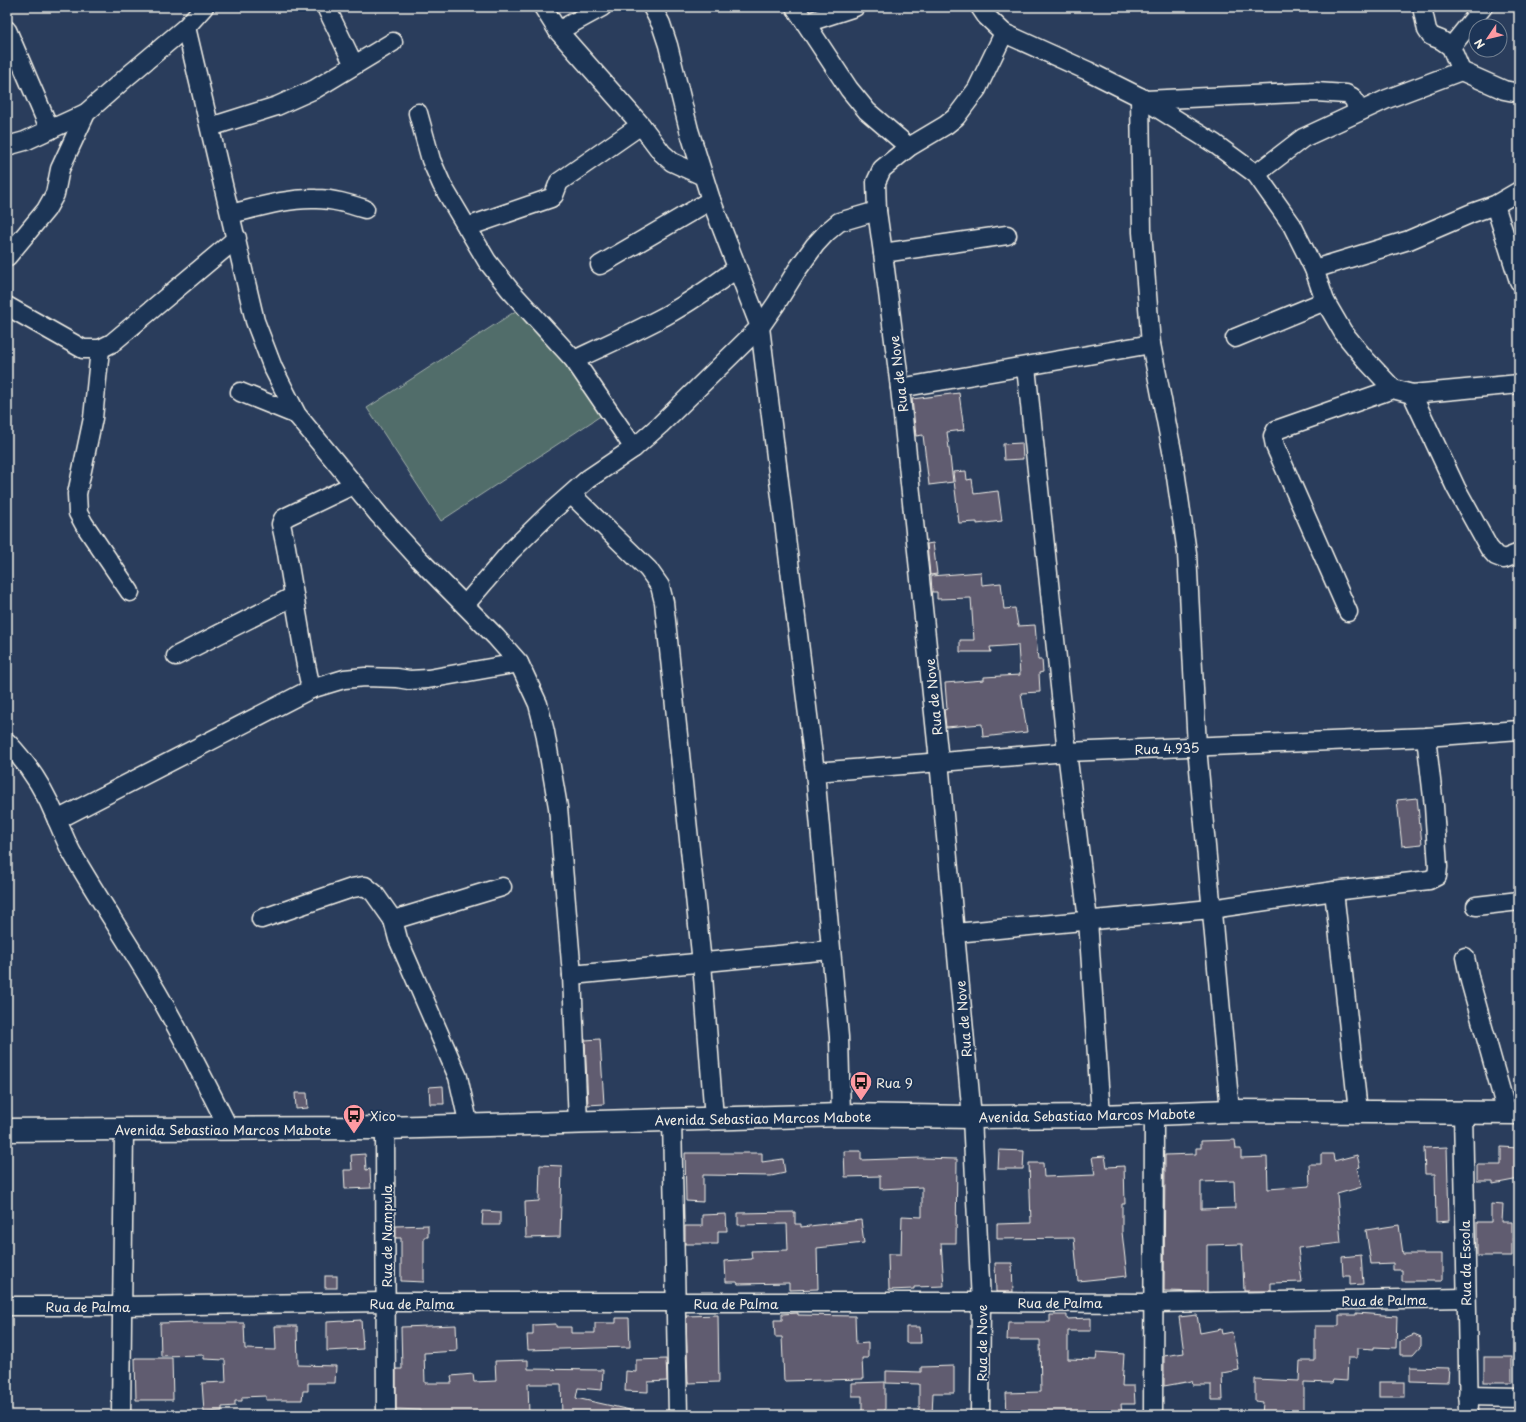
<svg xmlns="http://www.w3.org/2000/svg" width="1526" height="1422" viewBox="0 0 1526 1422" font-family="'Playpen Sans',sans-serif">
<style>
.green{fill:#516d6b;stroke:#a2afaa}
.building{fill:#605b70;stroke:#f4f1e8;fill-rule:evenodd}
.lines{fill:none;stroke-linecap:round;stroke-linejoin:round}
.street-casing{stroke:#f4f1e8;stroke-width:21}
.secondary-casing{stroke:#f4f1e8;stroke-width:25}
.street{stroke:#1d3557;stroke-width:18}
.secondary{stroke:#1d3557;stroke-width:22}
.labels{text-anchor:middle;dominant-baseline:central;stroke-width:3.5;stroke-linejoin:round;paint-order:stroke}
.street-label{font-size:13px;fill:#f4f1e8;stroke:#1d3557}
.poi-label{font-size:13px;fill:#f4f1e8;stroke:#1d3557;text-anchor:start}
</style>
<rect width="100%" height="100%" fill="#2a3d5c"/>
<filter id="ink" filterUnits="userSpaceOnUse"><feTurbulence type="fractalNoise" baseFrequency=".025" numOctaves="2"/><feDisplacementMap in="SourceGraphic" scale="8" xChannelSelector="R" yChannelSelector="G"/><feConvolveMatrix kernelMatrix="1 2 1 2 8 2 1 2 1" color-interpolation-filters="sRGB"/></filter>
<g filter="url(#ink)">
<!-- green -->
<polygon class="green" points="531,301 605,413 441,521 367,408"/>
<!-- building -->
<g class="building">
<polygon points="959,393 964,430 947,432 953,482 929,485 923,435 916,436 912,399"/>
<polygon points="1022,443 1023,459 1004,460 1003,444"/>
<polygon points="966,471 967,480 972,479 974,494 998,491 1002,521 977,524 977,522 959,523 953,472"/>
<polygon points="933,543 937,574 930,575 927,544"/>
<polygon points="981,572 982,585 1001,583 1004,609 1015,608 1018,626 1035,625 1038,660 1042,660 1043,672 1039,673 1040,692 1021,693 1027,732 983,737 982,724 946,727 944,710 947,709 945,683 984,680 984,677 1020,675 1018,645 990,647 991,652 960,652 960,640 974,640 971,598 937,599 937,592 932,592 931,576"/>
<polygon points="1417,798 1422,844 1402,846 1397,800"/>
<polygon points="600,1039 604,1104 588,1105 585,1040"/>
<polygon points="443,1086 444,1104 430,1104 429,1087"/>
<polygon points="295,1093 307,1093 308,1108 296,1109"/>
<path d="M1235,1140L1236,1149H1241V1158L1267,1157L1268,1189L1310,1186L1309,1164H1321V1154H1333L1334,1161L1357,1155L1360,1167L1357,1168L1362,1187L1337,1194L1341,1243L1298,1248L1302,1282L1271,1283V1291H1244L1242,1244L1207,1245V1292L1164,1291L1165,1155L1196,1154V1148H1201V1141ZM1234,1181L1235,1208L1201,1209V1182Z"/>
<polygon points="1447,1147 1449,1221 1436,1222 1435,1174 1425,1174 1424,1148"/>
<polygon points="1501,1147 1519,1148 1519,1179 1493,1184 1493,1181 1477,1181 1477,1165 1501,1165"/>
<polygon points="999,1150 1024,1151 1023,1169 998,1169"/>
<polygon points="844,1151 861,1151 861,1160 920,1158 957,1159 956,1243 941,1243 944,1286 914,1287 914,1289 889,1290 888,1254 901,1254 902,1216 922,1217 922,1187 880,1189 880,1176 845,1177"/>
<polygon points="685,1153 762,1153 762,1162 783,1159 785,1173 771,1176 703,1175 703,1202 686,1201"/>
<polygon points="365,1154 366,1170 370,1169 371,1188 345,1189 344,1170 352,1170 351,1155"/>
<polygon points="1105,1156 1107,1167 1124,1166 1125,1204 1122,1204 1122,1232 1127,1276 1078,1281 1074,1238 997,1239 997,1224 1031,1223 1029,1163 1043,1163 1044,1177 1095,1175 1092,1157"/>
<polygon points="540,1165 562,1166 560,1237 526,1238 525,1202 539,1201"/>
<polygon points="1491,1204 1503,1205 1502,1222 1512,1222 1512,1256 1477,1256 1477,1222 1491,1222"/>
<polygon points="483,1211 500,1212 500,1225 482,1225"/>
<polygon points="795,1212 795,1224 801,1224 801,1227 861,1220 864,1243 817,1248 818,1289 789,1290 789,1283 738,1284 737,1282 726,1282 725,1261 752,1259 751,1251 788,1250 787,1224 738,1225 738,1213"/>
<polygon points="726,1214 727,1231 718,1231 718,1244 685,1244 685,1226 702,1226 702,1215"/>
<polygon points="428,1225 428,1237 424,1237 424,1282 401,1281 401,1238 396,1238 396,1226"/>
<polygon points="1399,1225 1403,1254 1442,1254 1442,1281 1402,1281 1402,1270 1393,1270 1393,1263 1371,1264 1366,1230"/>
<polygon points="1361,1255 1363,1284 1350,1285 1350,1276 1343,1276 1342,1257"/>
<polygon points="995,1263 1012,1263 1013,1292 996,1292"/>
<rect x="325" y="1276" width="12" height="12"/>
<polygon points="798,1313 798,1315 855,1316 856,1344 868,1343 868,1358 862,1358 863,1379 784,1381 782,1337 775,1337 774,1320 782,1320 782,1314"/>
<polygon points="1356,1313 1397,1316 1396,1348 1374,1347 1374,1349 1357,1348 1357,1358 1348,1358 1347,1381 1333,1380 1332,1383 1304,1382 1304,1415 1262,1415 1263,1402 1255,1401 1255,1379 1299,1381 1300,1361 1315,1361 1315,1326 1339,1326 1339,1315 1356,1315"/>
<polygon points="718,1315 719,1382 688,1383 686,1316"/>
<polygon points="1050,1315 1067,1315 1067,1319 1091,1318 1091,1331 1068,1331 1068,1359 1096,1360 1097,1352 1124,1354 1122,1386 1134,1386 1135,1404 1121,1404 1122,1415 1007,1415 1006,1393 1041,1392 1040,1340 1007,1340 1008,1322 1050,1322"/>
<polygon points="1197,1315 1200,1333 1221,1329 1222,1334 1232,1332 1239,1370 1222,1373 1223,1400 1211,1400 1211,1385 1193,1385 1192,1381 1164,1386 1164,1356 1184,1353 1179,1317"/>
<polygon points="616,1318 629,1318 630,1347 528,1350 527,1335 533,1335 533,1325 556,1324 556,1327 571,1327 571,1333 595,1333 595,1323 616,1323"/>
<polygon points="361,1320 363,1349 327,1351 327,1322"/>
<polygon points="192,1322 192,1323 244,1323 245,1349 276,1350 275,1326 297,1326 298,1365 336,1366 335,1383 308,1383 308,1391 303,1391 302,1400 266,1400 266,1396 242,1397 242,1401 235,1401 235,1406 222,1407 222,1411 204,1412 202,1383 226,1382 225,1360 204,1359 204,1355 161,1356 160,1323"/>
<polygon points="456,1325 457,1351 424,1353 425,1383 452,1383 451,1376 473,1374 474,1382 496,1381 495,1361 528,1360 528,1369 603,1370 602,1390 578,1388 576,1398 630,1410 629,1415 562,1415 561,1384 528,1384 529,1415 420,1415 420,1410 396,1409 396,1369 402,1369 401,1327"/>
<polygon points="906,1327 920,1327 921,1343 906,1343"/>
<polygon points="1414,1335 1421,1338 1421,1346 1413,1355 1400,1355 1400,1341"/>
<rect x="1484" y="1357" width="28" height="25"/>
<polygon points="135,1358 172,1358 173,1400 136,1400"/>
<polygon points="666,1359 667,1381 648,1382 648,1392 625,1391 626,1371 636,1372 636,1360"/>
<polygon points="954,1366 954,1393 933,1393 932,1415 919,1415 919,1384 886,1383 886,1371 921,1372 921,1367"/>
<polygon points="1410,1367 1449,1368 1448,1382 1410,1381"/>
<polygon points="885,1382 885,1415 862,1415 862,1396 852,1396 852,1383"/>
<rect x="1379" y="1382" width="26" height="15"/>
</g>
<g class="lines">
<!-- street casing -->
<g class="street-casing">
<g id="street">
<polyline points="204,7 186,27 255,321 273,368 297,415 379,515 419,559 496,637 519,663 538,704 545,732 558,807 572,975 578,1123"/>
<polyline points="326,7 354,65"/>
<polyline points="543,7 558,31 641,125 662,153 672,162 703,176"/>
<polyline points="652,7 661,24 668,45 689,130 711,200 760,327 815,772 839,1037 841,1115"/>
<polyline points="795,7 849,89 867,111 909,147"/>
<polyline points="980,7 986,16 1004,33 1088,71 1140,97 1215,144 1256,174 1292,225 1314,269 1325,301 1343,332 1365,359 1393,389"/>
<polyline points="1422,7 1427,30 1431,36 1441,40 1451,47 1461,71 1504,90 1519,93"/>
<polyline points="806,23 855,7"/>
<polyline points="7,30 50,130"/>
<polyline points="558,31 602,7"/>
<polyline points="1451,47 1483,7"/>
<polyline points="1140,97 1142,232 1151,344 1173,456 1187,553 1197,747 1230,1111"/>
<polyline points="1145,100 1316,92 1346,94 1352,97 1355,102 1357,112"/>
<polyline points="418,113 431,160 442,185 487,261 510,290 574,360 634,448"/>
<polyline points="210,127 277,106 315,89 393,42"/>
<polyline points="7,146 25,141 86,113"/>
<polyline points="1256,174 1303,138 1387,99 1461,71"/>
<polyline points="1495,205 1519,281"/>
<path d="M231,214C259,207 287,198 316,199C333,199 349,204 365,209"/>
<polyline points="467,227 551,198 554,195 559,182 641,125"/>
<polyline points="883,253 1007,235"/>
<polyline points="7,257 46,210 55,194 60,169 86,113 129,75 186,27"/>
<polyline points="600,265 711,200"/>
<polyline points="1314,269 1409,240 1472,213 1495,205 1519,191"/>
<polyline points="7,306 83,349 100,349 112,343 237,238"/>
<polyline points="1235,338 1325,301"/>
<polyline points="100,349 93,418 77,494 78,513 84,524 130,592"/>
<path d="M574,360C604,346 635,332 665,316C690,302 713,286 736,269"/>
<polyline points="1026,367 1067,752 1088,920 1101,1116"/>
<polyline points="900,388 1151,344"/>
<polyline points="240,392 297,415"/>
<polyline points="1412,394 1456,488 1489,548 1496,556 1504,559 1519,553"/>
<polyline points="572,495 648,569 660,586 664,602 702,963 714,1118"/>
<polyline points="465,605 511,551 553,510 588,479 634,448 660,425 760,327 776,304 797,270 815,245 827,232 839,222 877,211"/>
<polyline points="1348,612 1275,446 1273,436 1276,430 1393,389 1412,394 1519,384"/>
<polyline points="176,656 294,596"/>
<polyline points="311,689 305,660 286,547 281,524 283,519 288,516 353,485"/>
<path d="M7,742C29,765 45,790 57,820C62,831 66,842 72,853C99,900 130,945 157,992C183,1037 206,1083 229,1129"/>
<polyline points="815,772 1067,752 1426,737 1519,730"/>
<polyline points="57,820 311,689 344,679 365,677 397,678 409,680 428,679 519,663"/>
<polyline points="1334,891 1358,1111"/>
<polyline points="1476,906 1519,901"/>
<polyline points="261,919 352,888 365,886 374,893 393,920"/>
<polyline points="955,933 1211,909 1334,891 1429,880 1437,876 1438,867 1434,806 1426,737"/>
<polyline points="1465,957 1470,981 1507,1113"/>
<polyline points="572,975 830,950"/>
<polyline points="1463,1112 1469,1415"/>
<polyline points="672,1119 678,1415"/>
<polyline points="469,1126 458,1077 398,939 393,920 502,887"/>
<polyline points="385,1128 386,1415"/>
<polyline points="7,1306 122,1306 386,1302 981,1302 1153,1303 1466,1298"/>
<polyline points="1468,1396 1519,1397"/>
<polyline points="121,1415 124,1129"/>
<polyline points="980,1415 981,1302 972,1117 939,761 900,388 883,253 877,211 876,182 882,169 909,147 946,125 956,117 977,89 1004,33"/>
<polyline points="1153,1415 1154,1114"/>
</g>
</g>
<!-- secondary casing -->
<g class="secondary-casing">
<polyline id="secondary" points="7,1130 124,1129 385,1128 841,1115 972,1117 1101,1116 1230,1111 1519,1113"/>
</g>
<!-- street -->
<use href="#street" class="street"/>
<!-- secondary -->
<use href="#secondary" class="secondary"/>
</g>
</g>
<!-- icons -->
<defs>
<g id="bus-pin" transform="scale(1.15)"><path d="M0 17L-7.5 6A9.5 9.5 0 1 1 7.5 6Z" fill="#ff9aa2" stroke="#1d3557"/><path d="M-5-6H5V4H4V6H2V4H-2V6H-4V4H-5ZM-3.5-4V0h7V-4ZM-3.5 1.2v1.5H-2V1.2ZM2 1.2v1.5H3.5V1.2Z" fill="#111"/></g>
</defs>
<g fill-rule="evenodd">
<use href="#bus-pin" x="861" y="1082"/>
<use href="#bus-pin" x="354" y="1115"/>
</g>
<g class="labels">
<!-- street labels -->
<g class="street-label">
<text transform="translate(898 374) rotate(-97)">Rua de Nove</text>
<text transform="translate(933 697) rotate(-96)">Rua de Nove</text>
<text transform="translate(1167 748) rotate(-2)">Rua 4.935</text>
<text transform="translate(963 1019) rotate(-95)">Rua de Nove</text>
<text transform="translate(1087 1115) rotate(-1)">Avenida Sebastiao Marcos Mabote</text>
<text transform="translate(763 1118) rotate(-1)">Avenida Sebastiao Marcos Mabote</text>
<text x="223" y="1129">Avenida Sebastiao Marcos Mabote</text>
<text transform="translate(386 1236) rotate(-90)">Rua de Nampula</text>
<text transform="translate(1465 1263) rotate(-91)">Rua da Escola</text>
<text transform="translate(1384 1300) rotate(-1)">Rua de Palma</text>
<text x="1060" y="1302">Rua de Palma</text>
<text x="412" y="1303">Rua de Palma</text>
<text x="736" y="1303">Rua de Palma</text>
<text x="88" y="1306">Rua de Palma</text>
<text transform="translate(981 1343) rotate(-90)">Rua de Nove</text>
</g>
<!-- poi labels -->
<g class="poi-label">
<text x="876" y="1082">Rua 9</text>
<text x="370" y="1115">Xico</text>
</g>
</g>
<!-- margin -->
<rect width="1526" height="1422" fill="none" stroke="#1d3557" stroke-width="24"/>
<rect x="12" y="12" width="1502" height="1398" fill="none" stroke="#f4f1e8" stroke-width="1.5" filter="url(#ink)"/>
<!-- north arrow -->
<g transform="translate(1488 38) rotate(235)"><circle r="19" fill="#1d3557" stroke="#738091"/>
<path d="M0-3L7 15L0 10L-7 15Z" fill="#ff9aa2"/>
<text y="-6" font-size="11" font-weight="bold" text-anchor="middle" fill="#f4f1e8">N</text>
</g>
</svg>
